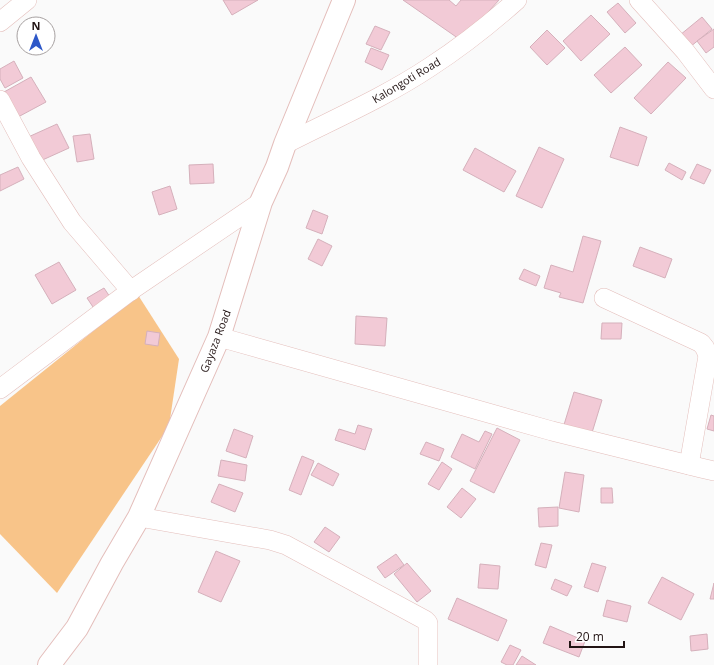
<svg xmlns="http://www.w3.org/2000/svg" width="714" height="665" viewBox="0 0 714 665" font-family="'Open Sans',sans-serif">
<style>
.green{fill:#f8c489}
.building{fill:#f2cad6;stroke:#d5b0bb}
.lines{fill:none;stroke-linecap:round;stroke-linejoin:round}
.minor-casing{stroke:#e4bebb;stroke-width:20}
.major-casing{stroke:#e4bebb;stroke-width:24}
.minor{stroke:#fff;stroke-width:19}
.major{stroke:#fff;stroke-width:22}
.labels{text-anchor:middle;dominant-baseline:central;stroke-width:4;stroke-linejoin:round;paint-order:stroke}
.street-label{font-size:11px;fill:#221414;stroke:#fff}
</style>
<rect width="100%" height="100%" fill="#fafafa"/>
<!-- green -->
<polygon class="green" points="138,295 179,359 169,426 57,593 0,534 0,406"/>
<!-- building -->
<g class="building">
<polygon points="223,0 258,0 232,15"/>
<polygon points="403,0 449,0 456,6 461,0 499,0 462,41"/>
<polygon points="618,3 636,23 625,33 607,12"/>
<polygon points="591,15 610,34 581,61 563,41"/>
<polygon points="702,17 712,29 690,47 680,35"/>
<polygon points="375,26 390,32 381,50 366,44"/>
<polygon points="714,29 714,47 706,53 697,41"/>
<polygon points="547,30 565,48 547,65 530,47"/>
<polygon points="625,47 642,65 611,93 594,75"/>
<polygon points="371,48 389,55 382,70 365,62"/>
<polygon points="14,61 23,78 5,88 0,79 0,69"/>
<polygon points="668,62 686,78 651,114 634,98"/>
<polygon points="31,77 46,102 18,117 4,92"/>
<polygon points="57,124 69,148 38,162 26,138"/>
<polygon points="620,127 647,137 638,166 610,157"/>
<polygon points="90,134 94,159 77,162 73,136"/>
<polygon points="539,147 564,159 542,208 516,196"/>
<polygon points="475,148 516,171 504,192 463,170"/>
<polygon points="669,163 686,172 682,180 665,170"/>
<polygon points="213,164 214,183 190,184 189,165"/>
<polygon points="697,164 711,170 704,184 690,178"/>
<polygon points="18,167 24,179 0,191 0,175"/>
<polygon points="170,186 177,209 159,215 152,192"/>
<polygon points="313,210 328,216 322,234 306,228"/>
<polygon points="583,236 601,241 583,303 559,297 561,293 544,288 551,265 573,272"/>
<polygon points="318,239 332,246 322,266 308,259"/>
<polygon points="640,247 672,259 665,278 633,266"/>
<polygon points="59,262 76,290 52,304 35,275"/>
<polygon points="524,269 540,276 536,286 519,279"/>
<polygon points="104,288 112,300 95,310 87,298"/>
<polygon points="356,316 387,318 385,346 355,344"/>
<polygon points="602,323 622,323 621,339 601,339"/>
<polygon points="147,331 160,333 158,346 145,344"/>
<polygon points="574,392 602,400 591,436 563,428"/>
<polygon points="711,415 714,416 714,431 707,429"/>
<polygon points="358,425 372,429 365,450 335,440 339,429 355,434"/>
<polygon points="497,428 520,440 494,493 470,481"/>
<polygon points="234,429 253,436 246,458 226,451"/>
<polygon points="485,431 492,434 475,469 451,457 462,434 479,442"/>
<polygon points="426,442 444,449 439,461 420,454"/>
<polygon points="302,456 314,461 301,495 289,490"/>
<polygon points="221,460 247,465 245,481 218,476"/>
<polygon points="442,462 452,469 439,490 428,484"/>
<polygon points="318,463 339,474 333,486 311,475"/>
<polygon points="565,472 584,475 579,512 559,508"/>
<polygon points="219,484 243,493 235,512 211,502"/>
<polygon points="462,488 476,499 461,518 447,507"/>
<polygon points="601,488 612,488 613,503 601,503"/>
<polygon points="558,507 558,526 539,527 538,508"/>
<polygon points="325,527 340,537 329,552 314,542"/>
<polygon points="541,543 552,545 546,568 535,565"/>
<polygon points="216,551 240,561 221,602 198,592"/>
<polygon points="396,554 404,565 385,578 377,567"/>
<polygon points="407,563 431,591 417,602 394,574"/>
<polygon points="592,563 606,567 598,592 584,587"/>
<polygon points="480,564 500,566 498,589 478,588"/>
<polygon points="662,577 694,594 681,620 648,603"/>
<polygon points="555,579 572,586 567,596 551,589"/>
<polygon points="714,583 714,599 710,599"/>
<polygon points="457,598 507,620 498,641 448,619"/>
<polygon points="607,600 631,606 627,622 603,616"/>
<polygon points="550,626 585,641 579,657 543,643"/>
<polygon points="707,634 708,649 691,651 690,636"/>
<polygon points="510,645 521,650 513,665 507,665 501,662"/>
<polygon points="522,656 536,665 516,665"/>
</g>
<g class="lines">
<!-- minor casing -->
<g class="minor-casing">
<g id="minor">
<polyline points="639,0 685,51 714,89"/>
<polyline points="0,22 27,0"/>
<polyline points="0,100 31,158 72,222 131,291"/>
<path d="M285,144C334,119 385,97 430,67C461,47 490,24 517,0"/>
<polyline points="604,298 701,343 705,348 708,356 689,465"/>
<polyline points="219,337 552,431 701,468 714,471"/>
<polyline points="0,389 133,289 261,202"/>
<polyline points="139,517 270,540 286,545 425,620 428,623 428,665"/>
</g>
</g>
<!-- major casing -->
<g class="major-casing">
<polyline id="major" points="49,665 77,628 112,563 139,517 219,337 261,202 277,167 285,144 344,0"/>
</g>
<!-- minor -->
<use href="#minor" class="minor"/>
<!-- major -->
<use href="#major" class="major"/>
</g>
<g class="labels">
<!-- street labels -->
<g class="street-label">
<text transform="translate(406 80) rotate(-31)">Kalongoti Road</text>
<text transform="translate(215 341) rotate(-69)">Gayaza Road</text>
</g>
</g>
<!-- north arrow -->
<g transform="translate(36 36)"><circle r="19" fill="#ffffff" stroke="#a7a1a1"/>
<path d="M0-3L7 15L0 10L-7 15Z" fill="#2e58c8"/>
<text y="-6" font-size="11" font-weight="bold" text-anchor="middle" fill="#221414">N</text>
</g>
<!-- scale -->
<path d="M570 641v6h54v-6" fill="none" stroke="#221414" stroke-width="2"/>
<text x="576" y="641" font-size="12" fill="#221414" stroke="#ffffff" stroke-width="3" paint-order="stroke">20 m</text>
</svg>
